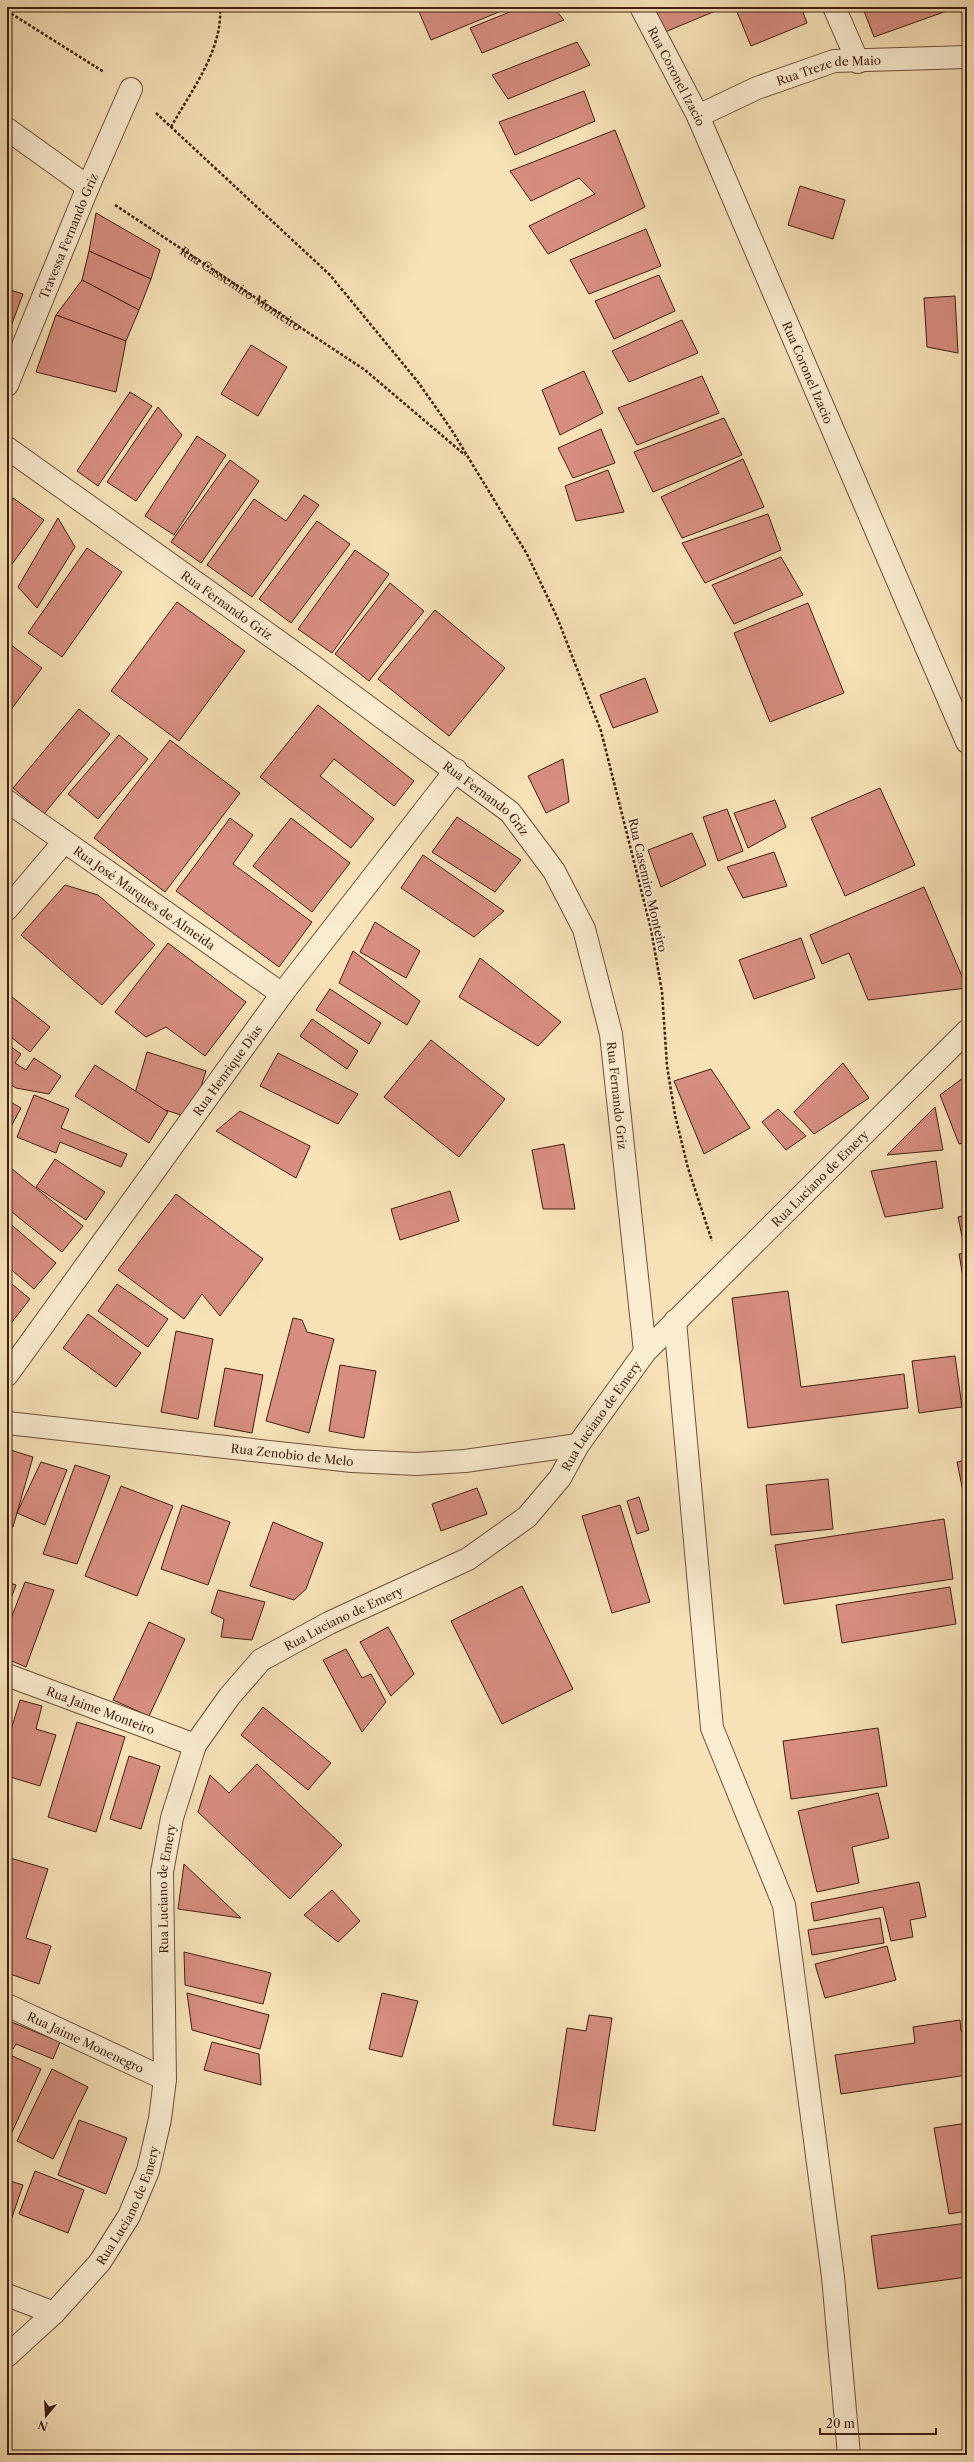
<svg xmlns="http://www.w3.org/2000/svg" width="974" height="2462" viewBox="0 0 974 2462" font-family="'Libre Caslon Text',serif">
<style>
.building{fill:#d78e80;stroke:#421e11}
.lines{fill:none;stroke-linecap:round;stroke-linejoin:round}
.minor-casing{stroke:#6f4f3b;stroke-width:24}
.path{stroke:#421e11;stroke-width:2.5;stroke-dasharray:3 2;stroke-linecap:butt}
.minor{stroke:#faecd1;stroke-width:22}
.labels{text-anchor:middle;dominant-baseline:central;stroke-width:3.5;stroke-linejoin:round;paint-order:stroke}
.street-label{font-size:12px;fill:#421e11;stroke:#faecd1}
</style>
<rect width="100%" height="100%" fill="#f7e2b8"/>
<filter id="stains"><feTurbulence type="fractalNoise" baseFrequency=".005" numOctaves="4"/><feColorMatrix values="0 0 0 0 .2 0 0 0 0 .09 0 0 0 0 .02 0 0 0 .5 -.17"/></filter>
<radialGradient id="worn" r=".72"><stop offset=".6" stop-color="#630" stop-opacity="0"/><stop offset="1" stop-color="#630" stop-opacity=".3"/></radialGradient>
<!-- building -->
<g class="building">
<polygon points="417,7 511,7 431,40"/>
<polygon points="522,7 553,7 564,20 482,53 470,28"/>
<polygon points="654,7 725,7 665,32"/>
<polygon points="735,7 801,7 807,23 751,46"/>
<polygon points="875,7 955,7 955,8 874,37 864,11"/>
<polygon points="577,42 590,65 508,99 492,75"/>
<polygon points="584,91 595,121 515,155 499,122"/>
<polygon points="615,130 645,207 548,254 529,226 595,194 579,178 531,201 510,171"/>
<polygon points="800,186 845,200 833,239 788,225"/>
<polygon points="96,213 160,250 151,279 89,251"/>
<polygon points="646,229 661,266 589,294 570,260"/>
<polygon points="89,251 151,279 139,310 82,280"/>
<polygon points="659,275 675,311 614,339 595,301"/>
<polygon points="82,280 139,310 126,341 56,315"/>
<polygon points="7,289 23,294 7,337"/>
<polygon points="955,296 958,353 927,347 924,298"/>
<polygon points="56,315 126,341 116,392 36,372"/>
<polygon points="682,320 698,353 629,382 612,351"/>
<polygon points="251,345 287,367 258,416 221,394"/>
<polygon points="584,371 603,413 560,435 542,390"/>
<polygon points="702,376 719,413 637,445 618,408"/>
<polygon points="130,392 152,406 98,486 77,471"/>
<polygon points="158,407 182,435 136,501 107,482"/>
<polygon points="724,418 742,455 653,492 634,452"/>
<polygon points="601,429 615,463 573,478 558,448"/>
<polygon points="197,436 226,455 174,535 145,516"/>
<polygon points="743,459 764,507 682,538 661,497"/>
<polygon points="230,460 259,481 201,563 171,542"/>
<polygon points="608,470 624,512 576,521 565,486"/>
<polygon points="304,495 319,505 252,597 207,565 254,499 286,521"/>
<polygon points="13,498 44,520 7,571 7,506"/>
<polygon points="768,514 781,550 705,583 682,543"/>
<polygon points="58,518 75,547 37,608 18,587"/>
<polygon points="317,521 350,544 291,623 259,599"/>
<polygon points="87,548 122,572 62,657 28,633"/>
<polygon points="355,550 389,574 332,653 298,629"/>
<polygon points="781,557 803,595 734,624 712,585"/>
<polygon points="390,583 424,611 369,681 335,654"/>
<polygon points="177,602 245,651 179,741 111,691"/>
<polygon points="808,603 844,693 770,722 734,633"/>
<polygon points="435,610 505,668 449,736 378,679"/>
<polygon points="7,642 42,668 7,715"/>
<polygon points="645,678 658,712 613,728 600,695"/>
<polygon points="318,705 414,781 394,806 334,759 320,776 374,819 351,848 260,777"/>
<polygon points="79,709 110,734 44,814 13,788"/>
<polygon points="119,735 148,759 98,819 68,794"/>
<polygon points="170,740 240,793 165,892 94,838"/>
<polygon points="563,759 569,802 546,813 528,776"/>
<polygon points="880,788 915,865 845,896 811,818"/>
<polygon points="775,800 786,827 748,848 734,813"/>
<polygon points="727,809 743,851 718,861 703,817"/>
<polygon points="457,817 521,860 495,892 432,852"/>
<polygon points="230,818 253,835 233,864 312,922 279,967 176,891"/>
<polygon points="291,818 350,863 312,912 253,866"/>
<polygon points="692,833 706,865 661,887 648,850"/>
<polygon points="774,852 787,886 743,898 727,867"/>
<polygon points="423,855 504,911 474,937 401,888"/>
<polygon points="65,885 98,895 155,945 102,1005 21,935"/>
<polygon points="924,887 967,988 868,1000 849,953 822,964 810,935"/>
<polygon points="375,922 420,951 406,978 360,952"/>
<polygon points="801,938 815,978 754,999 739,960"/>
<polygon points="168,943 246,1002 205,1056 166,1027 146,1037 115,1012"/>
<polygon points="353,951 420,1001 407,1025 339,983"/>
<polygon points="480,958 561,1022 538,1046 459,997"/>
<polygon points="330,989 381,1023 369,1044 316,1010"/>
<polygon points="7,993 50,1027 30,1052 7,1034"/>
<polygon points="312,1019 358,1051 347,1069 300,1036"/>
<polygon points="431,1040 505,1099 459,1157 384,1097"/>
<polygon points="7,1044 21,1054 15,1063 26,1070 34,1058 61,1076 49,1094 16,1088 7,1082"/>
<polygon points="147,1052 206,1071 191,1118 133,1100"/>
<polygon points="278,1053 358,1094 338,1124 260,1086"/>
<polygon points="843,1063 869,1098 814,1134 794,1112"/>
<polygon points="95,1065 168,1112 149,1143 75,1096"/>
<polygon points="711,1069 750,1128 704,1154 674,1081"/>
<polygon points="967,1075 967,1142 959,1144 940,1095"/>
<polygon points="34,1095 69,1109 61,1128 127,1154 121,1167 60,1142 56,1153 17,1137"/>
<polygon points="7,1100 21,1108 7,1134"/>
<polygon points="935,1107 943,1150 887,1155"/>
<polygon points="778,1109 806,1136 786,1150 762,1122"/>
<polygon points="240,1111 310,1146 296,1178 216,1131"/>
<polygon points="564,1144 575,1209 543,1209 532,1150"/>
<polygon points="55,1159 105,1192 86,1220 36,1187"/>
<polygon points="936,1161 943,1208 885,1217 871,1171"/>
<polygon points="7,1165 83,1226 62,1252 7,1208"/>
<polygon points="450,1191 459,1221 400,1240 391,1209"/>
<polygon points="176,1194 263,1259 220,1316 202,1294 184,1319 118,1270"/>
<polygon points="967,1215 967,1245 964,1246 958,1217"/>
<polygon points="7,1221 56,1263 34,1289 7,1266"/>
<polygon points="967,1253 967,1293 966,1294 959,1254"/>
<polygon points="7,1280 30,1299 12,1322 7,1318"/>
<polygon points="117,1284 168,1319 148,1347 98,1311"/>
<polygon points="788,1291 801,1387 904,1374 908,1408 748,1428 732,1298"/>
<polygon points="88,1314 141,1353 116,1387 63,1348"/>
<polygon points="293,1318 302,1320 307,1332 334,1339 309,1433 266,1421"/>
<polygon points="176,1331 213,1339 198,1419 161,1412"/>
<polygon points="955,1356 962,1407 919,1413 912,1361"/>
<polygon points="340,1365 376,1371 364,1438 329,1431"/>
<polygon points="225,1368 263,1375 252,1433 214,1426"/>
<polygon points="7,1449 33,1457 13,1527 7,1525"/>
<polygon points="967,1460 967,1506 966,1506 957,1462"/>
<polygon points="41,1462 67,1470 45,1525 17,1513"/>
<polygon points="75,1465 110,1476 77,1564 43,1554"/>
<polygon points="828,1479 833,1529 771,1535 766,1485"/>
<polygon points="121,1486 173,1506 137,1596 85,1576"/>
<polygon points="477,1488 487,1514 441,1531 432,1504"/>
<polygon points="639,1497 649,1530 637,1534 627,1501"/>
<polygon points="182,1505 230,1522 208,1585 161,1569"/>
<polygon points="620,1505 650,1602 612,1613 582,1516"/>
<polygon points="944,1519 953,1579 784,1604 775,1545"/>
<polygon points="273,1522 323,1543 306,1589 294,1600 250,1586"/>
<polygon points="7,1582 16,1585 7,1609"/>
<polygon points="25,1582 54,1590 26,1667 7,1659 7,1629"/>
<polygon points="522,1586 573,1689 502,1724 451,1621"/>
<polygon points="950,1587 956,1624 842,1643 836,1605"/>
<polygon points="218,1590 265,1602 252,1640 221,1637 224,1619 211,1613"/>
<polygon points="149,1622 185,1639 149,1716 113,1700"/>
<polygon points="388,1627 414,1674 391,1696 360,1642"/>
<polygon points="346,1649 362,1678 371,1674 386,1702 362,1732 323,1660"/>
<polygon points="20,1700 42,1706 36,1729 56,1735 40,1786 7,1776 7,1743"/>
<polygon points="263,1707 331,1763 308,1790 241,1735"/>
<polygon points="77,1722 125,1737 96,1832 48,1817"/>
<polygon points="878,1728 887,1786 791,1799 783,1741"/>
<polygon points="129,1756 160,1766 141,1829 110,1819"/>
<polygon points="257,1764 342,1845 290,1899 198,1812 210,1775 229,1793"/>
<polygon points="878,1793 889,1838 852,1847 859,1883 817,1892 798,1811"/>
<polygon points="10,1858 48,1869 26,1938 51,1946 39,1984 7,1973 7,1869"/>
<polygon points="184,1864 241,1918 178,1909"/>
<polygon points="919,1882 926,1917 910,1920 913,1937 891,1941 883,1907 814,1921 811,1903"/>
<polygon points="332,1890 360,1921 338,1942 304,1915"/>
<polygon points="880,1918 884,1943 812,1955 808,1930"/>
<polygon points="887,1946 896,1980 825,1998 815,1964"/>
<polygon points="184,1952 271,1973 263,2004 185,1985"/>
<polygon points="187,1993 269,2015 260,2049 192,2030"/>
<polygon points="382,1993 418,2001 402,2057 369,2049"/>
<polygon points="589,2015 612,2018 595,2131 553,2125 567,2028 586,2031"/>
<polygon points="960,2020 961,2031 967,2030 967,2075 841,2094 835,2055 915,2043 913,2027"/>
<polygon points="9,2021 60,2042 53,2059 16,2044 13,2049 7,2047"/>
<polygon points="212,2042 259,2054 261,2085 204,2070"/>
<polygon points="8,2054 41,2069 7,2143 7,2055"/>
<polygon points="52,2069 88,2087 53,2159 17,2141"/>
<polygon points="79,2120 127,2138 106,2194 58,2175"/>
<polygon points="967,2123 967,2211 949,2214 934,2128"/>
<polygon points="35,2171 84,2190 68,2233 19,2214"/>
<polygon points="7,2180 23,2185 7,2232"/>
<polygon points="967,2223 967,2277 878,2289 871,2236"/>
</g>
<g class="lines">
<!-- minor casing -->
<g class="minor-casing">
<g id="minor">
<path id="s2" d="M641,7L698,116L967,742"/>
<polyline points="834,7 858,62"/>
<path id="s3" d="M698,116L757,88L834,61L967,57"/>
<polyline points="7,129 88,187"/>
<path id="s4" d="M7,385L88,187L131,89"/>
<path id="s5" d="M7,448L306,661L510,812L554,871L584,929L611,1034L645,1352"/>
<path id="s6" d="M7,801L282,994"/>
<polyline points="7,909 64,842"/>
<polyline points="675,1321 712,1728 784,1905 833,2277 849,2455"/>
<path id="s7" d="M7,1375L282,994L456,770"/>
<path id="s8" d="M7,1423L352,1461L416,1464L465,1461L578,1445"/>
<path id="s9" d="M7,1675L195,1745"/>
<path id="s10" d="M7,2005L165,2079"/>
<polyline points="7,2295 54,2313"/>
<path id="s11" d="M7,2356L54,2313L100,2262L129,2216L148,2171L160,2119L165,2079L162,1872L172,1818L195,1745L229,1697L261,1660L329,1623L468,1559L527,1517L560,1478L578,1445L645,1352L967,1031"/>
</g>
</g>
<!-- path -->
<g class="path">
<polyline points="7,11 104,72"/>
<polyline points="156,113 330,275 418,382 451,429 527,554 557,617 601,731 651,929 662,992 667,1066 675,1115 688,1168 712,1241"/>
<path d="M171,127C191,91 223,50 220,7"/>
<path id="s1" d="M115,205L365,370L465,455"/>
</g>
<!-- minor -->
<use href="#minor" class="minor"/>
</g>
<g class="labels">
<!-- street labels -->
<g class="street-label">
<text stroke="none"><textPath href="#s3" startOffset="140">Rua Treze de Maio</textPath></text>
<text stroke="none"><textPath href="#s2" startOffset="78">Rua Coronel Izacio</textPath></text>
<text stroke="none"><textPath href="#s4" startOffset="161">Travessa Fernando Griz</textPath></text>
<text stroke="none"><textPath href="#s1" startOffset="151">Rua Cassemiro Monteiro</textPath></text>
<text stroke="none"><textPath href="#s2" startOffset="402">Rua Coronel Izacio</textPath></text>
<text stroke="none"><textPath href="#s5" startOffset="270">Rua Fernando Griz</textPath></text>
<text stroke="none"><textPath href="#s5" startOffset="594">Rua Fernando Griz</textPath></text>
<text transform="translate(648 885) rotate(77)">Rua Casemiro Monteiro</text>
<text stroke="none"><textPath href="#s6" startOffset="168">Rua José Marques de Almeida</textPath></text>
<text stroke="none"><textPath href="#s7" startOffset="376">Rua Henrique Dias</textPath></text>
<text stroke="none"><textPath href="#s5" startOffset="930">Rua Fernando Griz</textPath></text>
<text stroke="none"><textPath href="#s11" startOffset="1528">Rua Luciano de Emery</textPath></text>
<text stroke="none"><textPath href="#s11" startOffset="1204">Rua Luciano de Emery</textPath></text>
<text stroke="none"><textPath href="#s8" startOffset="287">Rua Zenobio de Melo</textPath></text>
<text stroke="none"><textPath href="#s11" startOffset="868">Rua Luciano de Emery</textPath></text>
<text stroke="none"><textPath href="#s9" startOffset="100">Rua Jaime Monteiro</textPath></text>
<text stroke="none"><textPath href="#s11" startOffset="520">Rua Luciano de Emery</textPath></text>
<text stroke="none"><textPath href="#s10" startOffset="87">Rua Jaime Monenegro</textPath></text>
<text stroke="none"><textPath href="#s11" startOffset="196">Rua Luciano de Emery</textPath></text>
</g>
</g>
<!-- margin -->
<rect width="974" height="2462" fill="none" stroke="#f7e2b8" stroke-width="24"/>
<rect x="8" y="8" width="958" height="2446" fill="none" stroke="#421e11" stroke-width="2"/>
<rect x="12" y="12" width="950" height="2438" fill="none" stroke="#421e11"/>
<!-- north arrow -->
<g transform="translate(46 2416) rotate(198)" stroke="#faecd1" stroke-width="3" paint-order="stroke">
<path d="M0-3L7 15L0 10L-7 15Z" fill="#421e11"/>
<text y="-6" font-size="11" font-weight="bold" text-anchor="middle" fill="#421e11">N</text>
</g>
<!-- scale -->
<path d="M820 2428v6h116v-6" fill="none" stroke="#421e11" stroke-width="2"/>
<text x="826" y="2428" font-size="12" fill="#421e11" stroke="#faecd1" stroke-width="3" paint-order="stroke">20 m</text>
<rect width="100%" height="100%" filter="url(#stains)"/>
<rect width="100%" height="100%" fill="url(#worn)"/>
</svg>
